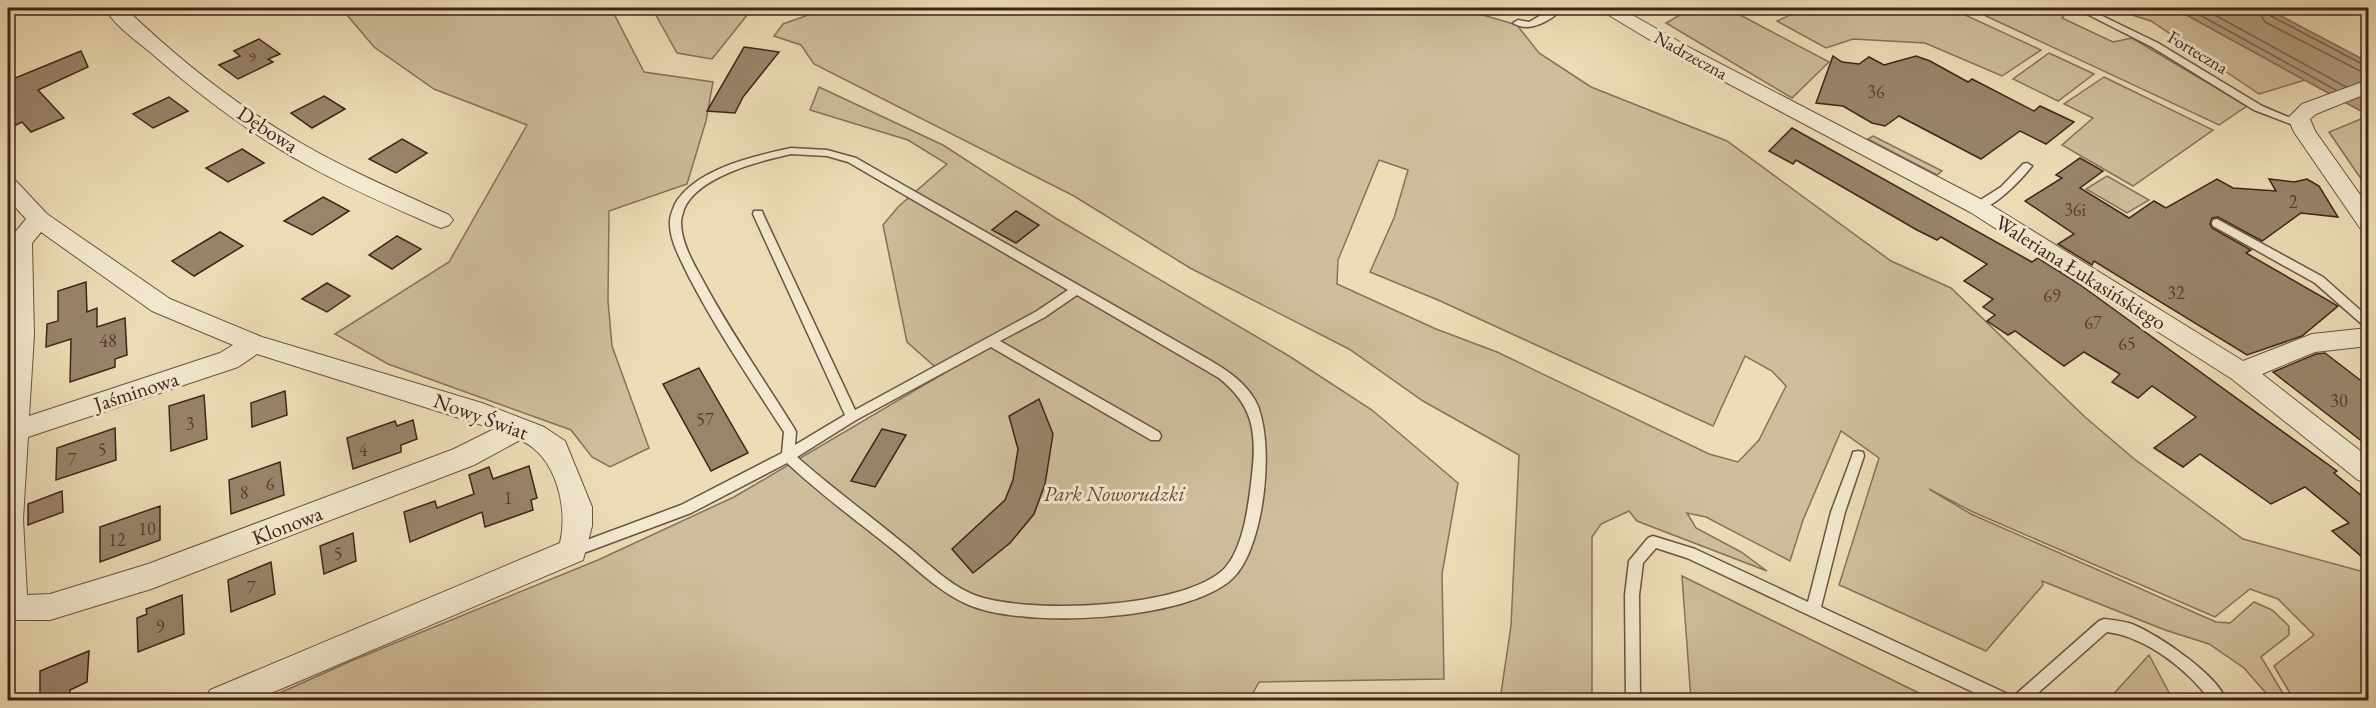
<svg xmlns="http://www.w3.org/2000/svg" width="2376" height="708" viewBox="0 0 2376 708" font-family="'EB Garamond',serif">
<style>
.green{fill:#cfbe9c;stroke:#86715c;stroke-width:1.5;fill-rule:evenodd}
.water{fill:#b29e81;stroke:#846d58;stroke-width:1.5}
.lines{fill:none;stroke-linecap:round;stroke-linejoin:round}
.shore{stroke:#78614e;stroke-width:1.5}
.building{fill:#99846c;stroke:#3e241b;stroke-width:1.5}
.service-casing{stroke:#6a5242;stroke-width:3}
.minor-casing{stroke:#6a5242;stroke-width:2}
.service{fill:#f3e9d0;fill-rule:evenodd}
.minor{fill:#f3e9d0;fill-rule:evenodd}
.labels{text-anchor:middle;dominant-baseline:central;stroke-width:6;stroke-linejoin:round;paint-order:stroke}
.far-number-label{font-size:15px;fill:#553c2f}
.far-street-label{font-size:18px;fill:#3e241b;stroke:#f3e9d0}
.number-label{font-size:18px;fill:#553c2f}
.street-label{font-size:21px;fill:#3e241b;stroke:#f3e9d0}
.park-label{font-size:21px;font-style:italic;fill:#624a3b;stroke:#f3e9d0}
</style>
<rect width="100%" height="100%" fill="#edddb6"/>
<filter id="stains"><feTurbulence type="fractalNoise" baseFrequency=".00333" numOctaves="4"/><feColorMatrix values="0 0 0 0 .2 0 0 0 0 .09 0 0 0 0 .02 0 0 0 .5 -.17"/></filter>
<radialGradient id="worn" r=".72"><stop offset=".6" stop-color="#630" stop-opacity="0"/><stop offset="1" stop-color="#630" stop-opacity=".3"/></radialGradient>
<!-- green -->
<g class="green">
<polygon points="341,8 611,8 644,72 713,82 706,121 687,184 609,211 608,301 612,346 649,448 610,467 592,457 571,430 388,364 335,334 449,262 527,125 434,89 374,47"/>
<polygon points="652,8 767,8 748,14 712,59 677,53"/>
<path d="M828,8H1459L1517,25L1539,53L1591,87L1727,141L1891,261L1951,288L2085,417L2133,458L2243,539L2368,573V700H2294L2274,666L2314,635L2278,599L2250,589L2215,617L1973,512L1929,489L1971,514L2216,622L2230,623L2254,602L2272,610L2289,626V635L2261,657L2287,700H2272L2244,668L2209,644L2165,630L2042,581L2043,585L1986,651L1844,587L1839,585L1879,458L1841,431L1803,520L1790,561L1706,517L1687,513L1696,528L1741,552L1767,571L1637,521L1629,511L1601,524L1592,537V700H1500L1511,626L1519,455L1423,401L1349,349L1190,268L1074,196L814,64L801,45L774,36L783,24ZM1379,160L1408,170L1394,218L1370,272L1438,300L1713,426L1745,356L1772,371L1786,386L1759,440L1738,462L1709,454L1497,352L1436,329L1337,284L1338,260Z"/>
<polygon points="1692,8 1727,8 1829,62 1792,98 1666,23"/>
<polygon points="1806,8 1950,8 2041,50 2002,76 1925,43 1853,39 1826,48 1777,21"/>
<polygon points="1969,8 2071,8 2062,18 2113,42 2132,38 2247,106 2219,125"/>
<polygon points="2110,8 2174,8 2305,80 2259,94 2151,21"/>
<polygon points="2049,53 2094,74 2058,101 2013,79"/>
<polygon points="2104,77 2213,130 2133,186 2062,145 2093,118 2064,104"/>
<polygon points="819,87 943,145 1057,219 1289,356 1372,410 1458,483 1442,574 1444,679 1259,682 1249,700 264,700 351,661 598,560 734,497 943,374 907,342 883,225 898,207 947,164 908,140 810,110"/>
<polygon points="2368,116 2368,189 2329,132"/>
<polygon points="1873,136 1942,171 1937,175 1868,139"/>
<polygon points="2107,176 2149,200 2127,213 2086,189"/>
<polygon points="1682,576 1933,700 1691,700"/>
<polygon points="2149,655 2173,700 2108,700"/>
</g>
<!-- water -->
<polygon class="water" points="2174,8 2266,8 2368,62 2368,115"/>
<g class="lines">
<!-- shore -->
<g class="shore">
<polyline points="2187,8 2336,90"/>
<polyline points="2202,8 2346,87"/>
<polyline points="2257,8 2265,22 2368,75"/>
<polyline points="2265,8 2269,15 2368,67"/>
</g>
</g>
<!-- building -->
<g class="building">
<polygon points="259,39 280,54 268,59 273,62 238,79 219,65 240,56 234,51"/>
<polygon points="744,47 779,52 743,97 735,113 707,111"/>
<polygon points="81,51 88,67 38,90 64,118 31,132 22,122 16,125 8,117 8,81"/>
<polygon points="1833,56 1842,62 1859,64 1869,57 1884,65 1916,56 1930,61 1968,82 1972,79 2034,111 2040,106 2074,122 2046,144 2020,131 1981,159 1899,116 1885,126 1872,123 1843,106 1816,103"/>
<polygon points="324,96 345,109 312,128 291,113"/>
<polygon points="169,97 188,111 153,128 133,114"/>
<polygon points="1792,128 2032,262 2038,258 2079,284 2337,471 2334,473 2368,501 2368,562 2332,531 2349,523 2305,487 2271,504 2200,454 2183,467 2154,448 2196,417 2152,386 2138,398 2112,382 2120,374 2084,352 2064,366 2015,331 2008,335 1987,321 1995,315 1983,307 1993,299 1964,281 1987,264 1941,237 1937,240 1917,230 1796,160 1793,164 1769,151"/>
<polygon points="402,139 427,153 396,173 369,159"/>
<polygon points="242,149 264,163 228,182 206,168"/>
<polygon points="2080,158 2103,171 2080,188 2129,218 2154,201 2166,208 2217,179 2233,188 2276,191 2269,179 2294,182 2307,179 2319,186 2338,217 2301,213 2262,241 2218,217 2212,218 2210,224 2212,228 2251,250 2246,253 2338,306 2302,336 2247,355 2094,261 2092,265 2058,244 2074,234 2025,201 2062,178 2056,175"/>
<polygon points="323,197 349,211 312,235 284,221"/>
<polygon points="1016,211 1039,225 1016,243 992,230"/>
<polygon points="220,232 243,246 194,276 172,261"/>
<polygon points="397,236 421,249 392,269 369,255"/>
<polygon points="86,282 87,312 97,308 97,327 125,318 127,355 115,359 115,367 70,382 71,339 46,347 47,324 58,321 58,291"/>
<polygon points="327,283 350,296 327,312 302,299"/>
<polygon points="2325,353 2368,386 2368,446 2273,372 2316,354"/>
<polygon points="699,368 748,453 711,471 663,384"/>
<polygon points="285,391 287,415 252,427 251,403"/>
<polygon points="204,395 207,439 171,451 169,406"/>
<polygon points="1039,399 1053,434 1045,484 1034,514 1010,543 973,573 952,549 1005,500 1013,480 1018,449 1009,416"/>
<polygon points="413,420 417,439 401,445 401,452 353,469 347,438 395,421 397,426"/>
<polygon points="115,428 116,460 56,480 57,448"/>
<polygon points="882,429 906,435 875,487 851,481"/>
<polygon points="280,462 284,495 231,514 229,480"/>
<polygon points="529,466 537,498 531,500 533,510 485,527 482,512 410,542 404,512 435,501 437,508 474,494 469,475 489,467 493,479"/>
<polygon points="62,491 63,512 28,525 28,504"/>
<polygon points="160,506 160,540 100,562 100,527"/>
<polygon points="353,533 356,561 324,574 320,546"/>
<polygon points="271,562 275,594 231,612 228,580"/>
<polygon points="182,595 184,634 138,652 137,618 147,614 146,609"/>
<polygon points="89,651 87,682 70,690 70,695 56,700 40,700 40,671"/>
</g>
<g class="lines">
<!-- service casing -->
<g class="service-casing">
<g id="service">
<path d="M1553,8H1564C1551,20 1530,34 1513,23L1518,20L1529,22Z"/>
<polygon points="2075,8 2086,8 2158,43 2262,106 2305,124 2300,127 2296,126 2254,110 2152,47"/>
<path d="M791,148L827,150L856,158L1199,354C1220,366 1242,378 1255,400C1276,438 1265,547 1233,578C1189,621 1025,629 969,605C940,593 917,569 892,549C857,521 820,494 787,463L691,513L573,557L568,555L566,551L568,547L681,505L782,453L784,432C751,381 717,331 689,277C681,260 669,240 670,221C670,216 673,209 675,204C695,169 754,156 791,148ZM791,154L827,156L848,162L1068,290L1037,311L855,410L763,214L762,211H754L753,214L845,415L795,445L796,432L794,428C763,378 729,330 701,277C692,261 681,241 681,222C681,218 683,213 684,209C698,176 760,161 791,154ZM1077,295L1219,378C1253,405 1257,432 1252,475C1249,502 1244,548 1224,569C1183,609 1029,614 977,596C949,586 926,561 903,543C868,514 831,487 797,457L856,420L991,347L1151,440H1159L1161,436L1159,432L1000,341L1045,317Z"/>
<path d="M2027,163L2032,166C2022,179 1991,212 1974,210L1973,207L1974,204L2001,187L2023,164Z"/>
<polygon points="2217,219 2323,277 2368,317 2368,327 2364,326 2315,283 2213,226 2212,223 2213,220"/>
<polygon points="1858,451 1863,452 1864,456 1845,512 1821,607 2010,695 2012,700 1990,700 1687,558 1656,548 1643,563 1639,595 1640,700 1626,700 1625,595 1629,561 1648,538 1653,536 1695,549 1808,602 1831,512 1852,456 1853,452"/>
<path d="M2104,619C2113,620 2123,621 2132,624C2158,635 2217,674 2226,700H2210C2187,669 2146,637 2107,632L2030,700H2013L2015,695L2099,621Z"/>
</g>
</g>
<!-- minor casing -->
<g class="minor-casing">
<g id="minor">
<path d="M105,8H125C178,59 237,106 301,143C349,171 399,192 449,215L453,220L449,225L441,228L433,225C390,206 346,187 305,164C249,133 198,94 150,52C135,40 113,24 105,8Z"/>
<polygon points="1597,8 1620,8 1694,50 1986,202 2243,361 2312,334 2368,328 2368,346 2315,352 2262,374 2368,457 2368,483 2358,480 2232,379 1970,212 1680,58"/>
<polygon points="2368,80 2368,93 2316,114 2310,119 2315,131 2368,206 2368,230 2360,228 2294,132 2288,118 2302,104"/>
<path d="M8,179L16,181L47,214L170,299L262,337L482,403L544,427L565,441L592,507V526L583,560L255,700H205L210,690L560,543C568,508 557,456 520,440L474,465L151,589L50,620H8V241L26,219L8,199ZM41,232L152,311L233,345L220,353L29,416L34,335L32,243ZM257,354L494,429L454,449L148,564L50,594L27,595L23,519L28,437L238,367Z"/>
</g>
</g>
<!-- service -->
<use href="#service" class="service"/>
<!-- minor -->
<use href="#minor" class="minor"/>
</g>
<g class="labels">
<!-- far-number labels -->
<g class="far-number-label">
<text x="252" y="56">9</text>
</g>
<!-- far-street labels -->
<g class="far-street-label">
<text transform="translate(2198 52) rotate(31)">Forteczna</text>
<text transform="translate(1691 55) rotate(29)">Nadrzeczna</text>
</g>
<!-- number labels -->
<g class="number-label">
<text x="1876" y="91">36</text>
<text x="2293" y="201">2</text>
<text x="2075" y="209">36i</text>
<text x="2176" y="292">32</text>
<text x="2052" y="295">69</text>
<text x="2093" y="322">67</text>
<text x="108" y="340">48</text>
<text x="2127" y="343">65</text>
<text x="2339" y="400">30</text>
<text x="705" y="419">57</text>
<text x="190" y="423">3</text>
<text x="102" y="449">5</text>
<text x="363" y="449">4</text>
<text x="72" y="459">7</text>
<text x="270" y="483">6</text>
<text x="244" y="492">8</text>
<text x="508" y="497">1</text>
<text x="147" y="528">10</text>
<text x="117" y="539">12</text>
<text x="338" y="553">5</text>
<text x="251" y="587">7</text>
<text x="160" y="626">9</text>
</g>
<!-- street labels -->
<g class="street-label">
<text transform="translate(268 129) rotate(33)">Dębowa</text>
<text transform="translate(2081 272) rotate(32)">Waleriana Łukasińskiego</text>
<text transform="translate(136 391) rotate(-18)">Jaśminowa</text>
<text transform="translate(481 416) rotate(20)">Nowy Świat</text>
<text transform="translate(287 525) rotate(-21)">Klonowa</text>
</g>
<!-- park labels -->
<g class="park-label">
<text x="1114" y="493">Park Noworudzki</text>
</g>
</g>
<!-- margin -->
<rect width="2376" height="708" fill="none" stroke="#edddb6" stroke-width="30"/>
<rect x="9" y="9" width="2358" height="690" fill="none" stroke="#3e241b" stroke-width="3"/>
<rect x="15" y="15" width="2346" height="678" fill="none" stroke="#3e241b" stroke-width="1.5"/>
<rect width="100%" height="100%" filter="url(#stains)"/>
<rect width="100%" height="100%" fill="url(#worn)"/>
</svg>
